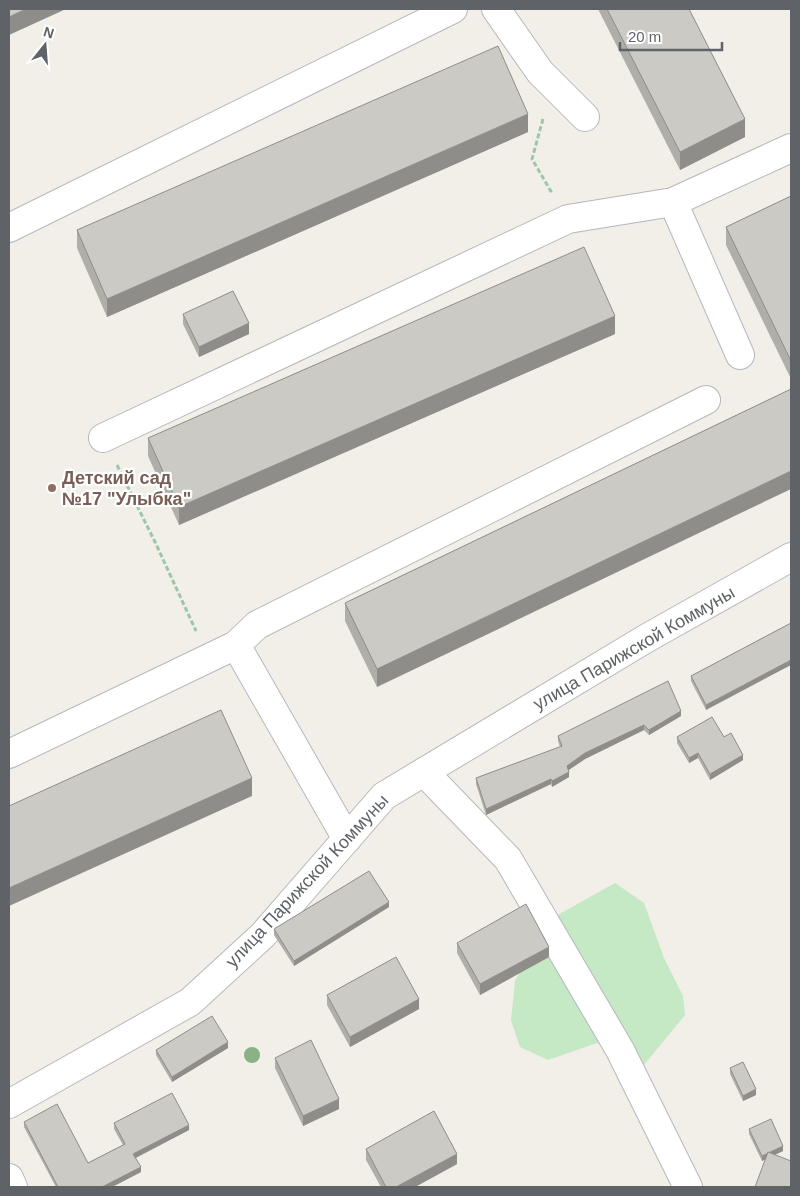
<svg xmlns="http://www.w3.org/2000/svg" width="800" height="1196" viewBox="0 0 800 1196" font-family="Arial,sans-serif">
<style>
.green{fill:#c5e8c5}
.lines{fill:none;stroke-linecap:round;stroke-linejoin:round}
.minor-casing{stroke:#b5b8bc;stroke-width:30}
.path{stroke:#9cc7a9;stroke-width:3;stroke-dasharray:5 2.5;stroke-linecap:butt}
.minor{stroke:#fff;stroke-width:28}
.tree{fill:#89b387}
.wall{fill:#afaea9}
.shaded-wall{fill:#8f8d8a}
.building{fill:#cccac5;stroke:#8f8d8a}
.education-dot{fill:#8d6e63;stroke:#fff;stroke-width:2}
.labels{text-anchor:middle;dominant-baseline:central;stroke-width:4.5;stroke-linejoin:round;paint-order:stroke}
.education-label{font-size:18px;font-weight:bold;fill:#785e54;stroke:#fff;text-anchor:start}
.street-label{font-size:18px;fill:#5f6368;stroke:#fff}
</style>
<rect width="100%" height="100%" fill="#f1efe8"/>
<!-- green -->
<polygon class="green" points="615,883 644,903 664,958 683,996 685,1015 643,1066 597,1043 548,1060 520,1047 511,1020 515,981 547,921"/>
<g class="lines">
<!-- minor casing -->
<g class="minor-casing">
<g id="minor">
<polyline points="496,9 540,72 585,117"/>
<polyline points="673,202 740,355"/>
<polyline points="9,228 453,9"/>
<polyline points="103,438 568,219 673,202 791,148"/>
<polyline points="9,754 236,645"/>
<polyline points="424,772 508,859 620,1050 688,1187"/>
<polyline points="347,839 236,645 257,625 706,400"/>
<polyline points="9,1104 190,1002 263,935 384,796 647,638 791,557"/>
<polyline points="9,1178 13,1187"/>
</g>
</g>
<!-- path -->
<g class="path">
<polyline points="543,119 532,159 552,193"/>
<polyline points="117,465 156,544 196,631"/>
</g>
<!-- minor -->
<use href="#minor" class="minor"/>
</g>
<!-- trees -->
<circle class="tree" cx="252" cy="1055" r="8"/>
<!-- wall -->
<g class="wall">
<polygon points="598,9 689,9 745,137 680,170"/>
<polygon points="528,132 107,317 77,248 77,230"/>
<polygon points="791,196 791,379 726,245 726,227"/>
<polygon points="183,314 249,334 199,357 183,324"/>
<polygon points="615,334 179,525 148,456 148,438"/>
<polygon points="791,389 377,687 345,621 345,603"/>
<polygon points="791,623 706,710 691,681 691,676"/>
<polygon points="681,716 649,735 644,730 585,759 569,770 569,777 552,787 551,784 486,815 476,784 476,778 560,747 558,741 558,736"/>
<polygon points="677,737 724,737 743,760 710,780 698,758 689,763 677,743"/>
<polygon points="389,907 294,966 274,935 274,929"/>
<polygon points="457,943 549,957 480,995 457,953"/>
<polygon points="327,995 419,1009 350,1047 327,1005"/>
<polygon points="228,1048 172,1082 156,1055 156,1050"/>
<polygon points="275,1058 339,1109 303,1126 275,1068"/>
<polygon points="730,1068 756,1095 743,1101 730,1074"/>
<polygon points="24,1122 88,1163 123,1145 114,1129 114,1123 189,1130 136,1158 141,1172 112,1187 56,1187 24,1127"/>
<polygon points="749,1129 783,1151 762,1161 749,1134"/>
<polygon points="366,1149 457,1164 415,1187 381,1187 366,1160"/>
</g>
<!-- shaded-wall -->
<g class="shaded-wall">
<polygon points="26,9 66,9 9,35 9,17"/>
<polygon points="528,114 528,132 107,317 107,299"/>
<polygon points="745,119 745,137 680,170 680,152"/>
<polygon points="615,316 615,334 179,525 179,507"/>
<polygon points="249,323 249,334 199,357 199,347"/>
<polygon points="791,471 791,489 377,687 377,669"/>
<polygon points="791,660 791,665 706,710 706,705"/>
<polygon points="681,711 681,716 649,735 649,730"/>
<polygon points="644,725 644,730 585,759 567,771 567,766 585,753"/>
<polygon points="698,753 698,758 689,763 689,758"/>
<polygon points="743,755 743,760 710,780 710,774"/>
<polygon points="569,772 569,777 552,787 552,781"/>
<polygon points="252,778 252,796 9,906 9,888"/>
<polygon points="551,779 551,784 486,815 486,809"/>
<polygon points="389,902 389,907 294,966 294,961"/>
<polygon points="549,947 549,957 480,995 480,984"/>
<polygon points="419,999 419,1009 350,1047 350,1037"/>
<polygon points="228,1042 228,1048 172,1082 172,1077"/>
<polygon points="756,1089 756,1095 743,1101 743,1096"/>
<polygon points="339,1099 339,1109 303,1126 303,1116"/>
<polygon points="189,1125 189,1130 133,1159 133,1154"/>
<polygon points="783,1146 783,1151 762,1161 762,1156"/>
<polygon points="457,1154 457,1164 415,1187 396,1187"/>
<polygon points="141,1167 141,1172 112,1187 102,1187"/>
</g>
<!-- building -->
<g class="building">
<polygon points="9,9 26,9 9,17"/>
<polygon points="607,9 689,9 745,119 680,152"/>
<polygon points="498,46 528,114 107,299 77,230"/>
<polygon points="791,196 791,361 726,227"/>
<polygon points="584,247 615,316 179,507 148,438"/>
<polygon points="233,291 249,323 199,347 183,314"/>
<polygon points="791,389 791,471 377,669 345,603"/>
<polygon points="791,623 791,660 706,705 691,676"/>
<polygon points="668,681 681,711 649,730 644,725 585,753 567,766 569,772 552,781 551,779 486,809 476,778 562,746 558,736"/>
<polygon points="221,710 252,778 9,888 9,806"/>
<polygon points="712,717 724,737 731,733 743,755 710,774 698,753 689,758 677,737"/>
<polygon points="369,871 389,902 294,961 274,929"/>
<polygon points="526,904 549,947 480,984 457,943"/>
<polygon points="396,957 419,999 350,1037 327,995"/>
<polygon points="212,1016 228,1042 172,1077 156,1050"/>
<polygon points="311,1040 339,1099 303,1116 275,1058"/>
<polygon points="743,1062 756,1089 743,1096 730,1068"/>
<polygon points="172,1093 189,1125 133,1154 141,1167 102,1187 58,1187 24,1122 57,1104 88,1163 125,1144 114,1123"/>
<polygon points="434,1111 457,1154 396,1187 386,1187 366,1149"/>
<polygon points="771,1119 783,1146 762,1156 749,1129"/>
<polygon points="768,1152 791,1161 791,1187 755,1187"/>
</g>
<!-- markers -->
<circle class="education-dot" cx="52" cy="488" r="5"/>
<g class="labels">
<!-- education labels -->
<g class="education-label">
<text x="62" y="478">Детский сад<tspan x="62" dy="21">№17 "Улыбка"</tspan></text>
</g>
<!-- street labels -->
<g class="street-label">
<text transform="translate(634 648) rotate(-30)">улица Парижской Коммуны</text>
<text transform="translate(307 881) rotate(-47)">улица Парижской Коммуны</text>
</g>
</g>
<!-- border -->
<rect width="800" height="1196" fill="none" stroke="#5f6368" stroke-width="20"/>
<!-- north arrow -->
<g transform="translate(45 45) rotate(17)" stroke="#ffffff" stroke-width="4" paint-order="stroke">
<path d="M0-4L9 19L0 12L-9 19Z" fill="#5f6368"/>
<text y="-8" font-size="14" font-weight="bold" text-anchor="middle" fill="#5f6368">N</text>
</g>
<!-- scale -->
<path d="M620 42v8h102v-8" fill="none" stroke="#5f6368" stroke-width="2.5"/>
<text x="628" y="42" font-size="15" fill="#5f6368" stroke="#ffffff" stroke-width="4" paint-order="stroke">20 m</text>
</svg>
